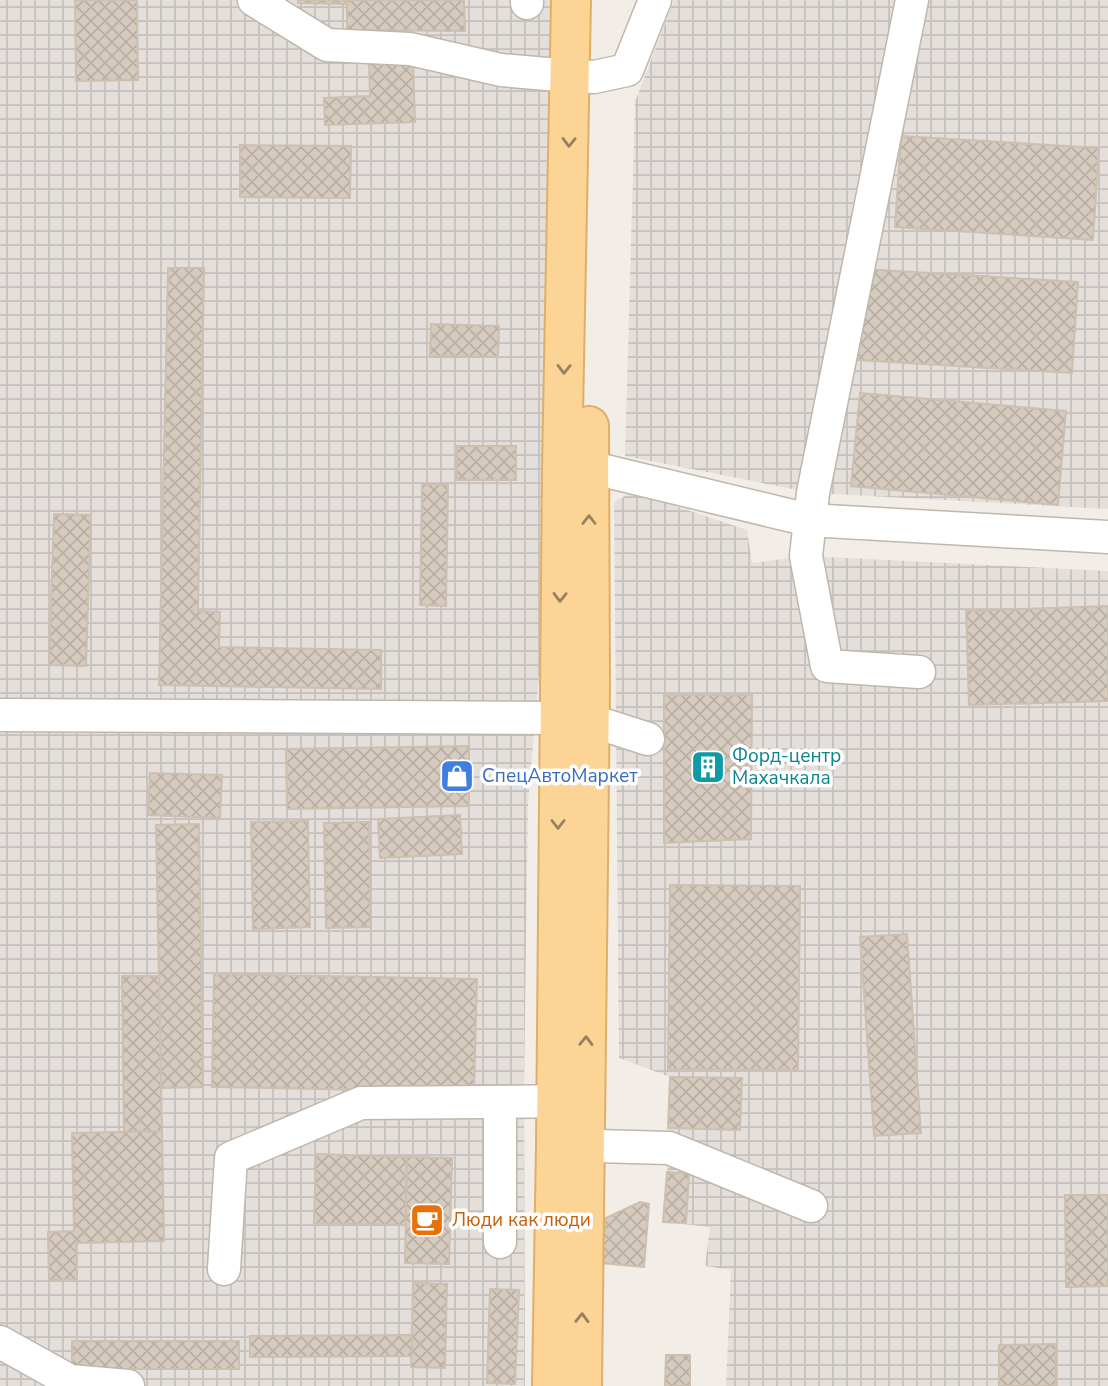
<svg xmlns="http://www.w3.org/2000/svg" width="1108" height="1386" viewBox="0 0 1108 1386" font-family="'Nunito Sans',sans-serif">
<style>
.industrial{fill:url(#industrial-grid)}
.building{fill:url(#building-cross-hatch);stroke:#cebfaf;stroke-width:2}
.lines{fill:none;stroke-linecap:round;stroke-linejoin:round}
.minor-casing{stroke:#c0b7ac;stroke-width:35}
.major-casing{stroke:#dfaf67;stroke-width:42}
.minor{stroke:#fff;stroke-width:32}
.major{stroke:#fbd496;stroke-width:38}
.oneway{stroke:#978161}
.labels{text-anchor:middle;dominant-baseline:central;stroke-width:7;stroke-linejoin:round;paint-order:stroke}
.culture-label{font-size:19px;fill:#0d838f;stroke:#fff;text-anchor:start}
.shop-label{font-size:19px;fill:#366cbe;stroke:#fff;text-anchor:start}
.food-label{font-size:19px;fill:#c56008;stroke:#fff;text-anchor:start}
</style>
<defs>
<pattern id="industrial-grid" width="8" height="8" patternUnits="userSpaceOnUse" patternTransform="scale(1.75)"><rect width="8" height="8" fill="#e4dfdb"/><path d="M0 4h8M4 0v8" fill="none" stroke="#c5c0bd"/></pattern>
<pattern id="building-cross-hatch" width="8" height="8" patternUnits="userSpaceOnUse" patternTransform="scale(1.75)"><rect width="8" height="8" fill="#d6cbbf"/><path d="M0 0l8 8M0 8l8-8" fill="none" stroke="#b9afa5"/></pattern>
</defs>
<rect width="100%" height="100%" fill="#f2ede6"/>
<!-- industrial -->
<g class="industrial">
<polygon points="0,0 550,0 552,116 540,663 528,803 524,1089 525,1386 0,1386"/>
<polygon points="674,0 1108,0 1108,509 813,493 625,456 635,102"/>
<polygon points="633,492 747,530 752,563 806,556 1108,571 1108,1386 726,1386 731,1270 705,1266 710,1227 663,1222 669,1148 670,1077 619,1058 614,502"/>
</g>
<!-- building -->
<g class="building">
<polygon points="75,0 137,0 138,80 76,81"/>
<polygon points="298,0 345,0 345,4 298,3"/>
<polygon points="347,0 464,0 465,31 347,30"/>
<polygon points="413,60 415,122 325,125 324,98 370,96 369,61"/>
<polygon points="901,136 1099,148 1093,240 895,227"/>
<polygon points="240,145 351,146 350,198 240,197"/>
<polygon points="168,268 204,268 198,611 220,612 219,647 381,650 381,689 159,685"/>
<polygon points="863,269 1078,282 1072,373 858,360"/>
<polygon points="431,324 499,326 498,357 430,356"/>
<polygon points="860,393 1066,411 1058,505 851,486"/>
<rect x="457" y="446" width="59" height="34"/>
<polygon points="422,484 448,485 446,606 420,605"/>
<polygon points="54,514 91,515 86,666 49,665"/>
<polygon points="1108,606 1108,701 969,705 966,611"/>
<polygon points="664,695 752,695 751,839 664,843"/>
<polygon points="469,746 469,806 287,809 286,749"/>
<polygon points="150,773 222,775 220,818 148,815"/>
<polygon points="460,815 462,854 380,858 378,819"/>
<polygon points="308,821 310,927 253,929 251,822"/>
<polygon points="369,822 371,927 326,928 324,823"/>
<polygon points="199,824 203,1087 161,1088 156,825"/>
<polygon points="670,885 800,886 798,1070 668,1069"/>
<polygon points="907,934 921,1133 874,1136 860,937"/>
<polygon points="214,974 477,979 474,1092 212,1087"/>
<polygon points="122,976 159,976 162,1131 124,1132"/>
<polygon points="670,1077 742,1078 740,1130 668,1128"/>
<polygon points="162,1131 164,1241 76,1243 77,1279 49,1280 48,1232 74,1231 72,1133"/>
<polygon points="316,1154 407,1157 406,1225 314,1223"/>
<polygon points="407,1157 452,1158 449,1264 405,1263"/>
<polygon points="667,1172 689,1174 686,1223 663,1222"/>
<polygon points="1065,1195 1108,1195 1108,1286 1066,1287"/>
<polygon points="640,1202 649,1204 644,1267 601,1263 606,1218"/>
<polygon points="413,1283 447,1284 445,1368 411,1367"/>
<polygon points="490,1289 519,1290 515,1384 487,1383"/>
<polygon points="412,1335 412,1356 250,1357 250,1336"/>
<rect x="72" y="1341" width="167" height="28"/>
<polygon points="1056,1344 1056,1386 999,1386 999,1345"/>
<polygon points="666,1355 690,1355 690,1386 665,1386"/>
</g>
<g class="lines">
<!-- minor casing -->
<g class="minor-casing">
<g id="minor">
<polyline points="254,0 327,45 410,49 501,70 570,76 594,77 627,70 655,0"/>
<polyline points="527,0 527,3"/>
<polyline points="912,0 813,493 806,556 827,666 919,672"/>
<polyline points="567,466 589,467 809,520 1108,537"/>
<polyline points="0,715 559,718 589,720 648,739"/>
<polyline points="500,1102 500,1242"/>
<polyline points="561,1145 669,1148 811,1206"/>
<polyline points="224,1269 231,1158 361,1103 580,1101"/>
<polyline points="0,1342 70,1381 128,1386"/>
</g>
</g>
<!-- major casing -->
<g class="major-casing">
<g id="major">
<polyline points="552,1386 556,1145 562,466 571,0"/>
<polyline points="582,1386 590,689 589,426"/>
</g>
</g>
<!-- minor -->
<use href="#minor" class="minor"/>
<!-- major -->
<use href="#major" class="major"/>
</g>
<!-- one-way arrows -->
<defs><path id="oneway-chevron" d="M-2-3.5L2.5 0L-2 3.5" fill="none" stroke-width="1.6" stroke-linecap="round" stroke-linejoin="round" transform="scale(1.75)"/></defs>
<g class="oneway">
<use href="#oneway-chevron" transform="translate(569 142) rotate(91)"/>
<use href="#oneway-chevron" transform="translate(564 369) rotate(91)"/>
<use href="#oneway-chevron" transform="translate(589 520) rotate(-90)"/>
<use href="#oneway-chevron" transform="translate(560 597) rotate(91)"/>
<use href="#oneway-chevron" transform="translate(558 824) rotate(90)"/>
<use href="#oneway-chevron" transform="translate(586 1041) rotate(-89)"/>
<use href="#oneway-chevron" transform="translate(582 1318) rotate(-89)"/>
</g>
<!-- icons -->
<defs>
<g id="building-square" transform="scale(1.75)"><rect x="-9" y="-9" width="18" height="18" rx="4" fill="#0f9aa8" stroke="#fff"/><path d="M-4-6H4V6H1V3H-1V6H-4ZM-2.5-4.3h1.7v1.8h-1.7ZM.8-4.3h1.7v1.8H.8ZM-2.5-1h1.7V.8h-1.7ZM.8-1h1.7V.8H.8Z" fill="#fff"/></g>
<g id="shop-square" transform="scale(1.75)"><rect x="-9" y="-9" width="18" height="18" rx="4" fill="#3f7fe0" stroke="#fff"/><path d="M-5-2.5h2.3a2.7 3.5 0 0 1 5.4 0H5L5.5 6h-11ZM-1.5-2.5h3a1.5 2.3 0 0 0-3 0Z" fill="#fff"/></g>
<g id="cafe-square" transform="scale(1.75)"><rect x="-9" y="-9" width="18" height="18" rx="4" fill="#e8710a" stroke="#fff"/><path d="M-5.5-4.5H6V0H3Q3 3.5 0 3.5H-2.5Q-5.5 3.5-5.5 0ZM3-3.2v2h1.7v-2ZM-6 4.5H4V6H-6Z" fill="#fff"/></g>
</defs>
<g fill-rule="evenodd">
<use href="#building-square" x="708" y="767"/>
<use href="#shop-square" x="457" y="776"/>
<use href="#cafe-square" x="427" y="1220"/>
</g>
<g class="labels">
<!-- culture labels -->
<g class="culture-label">
<text x="732" y="756">Форд-центр<tspan x="732" dy="22">Махачкала</tspan></text>
</g>
<!-- shop labels -->
<g class="shop-label">
<text x="482" y="776">СпецАвтоМаркет</text>
</g>
<!-- food labels -->
<g class="food-label">
<text x="452" y="1220">Люди как люди</text>
</g>
</g>
</svg>
